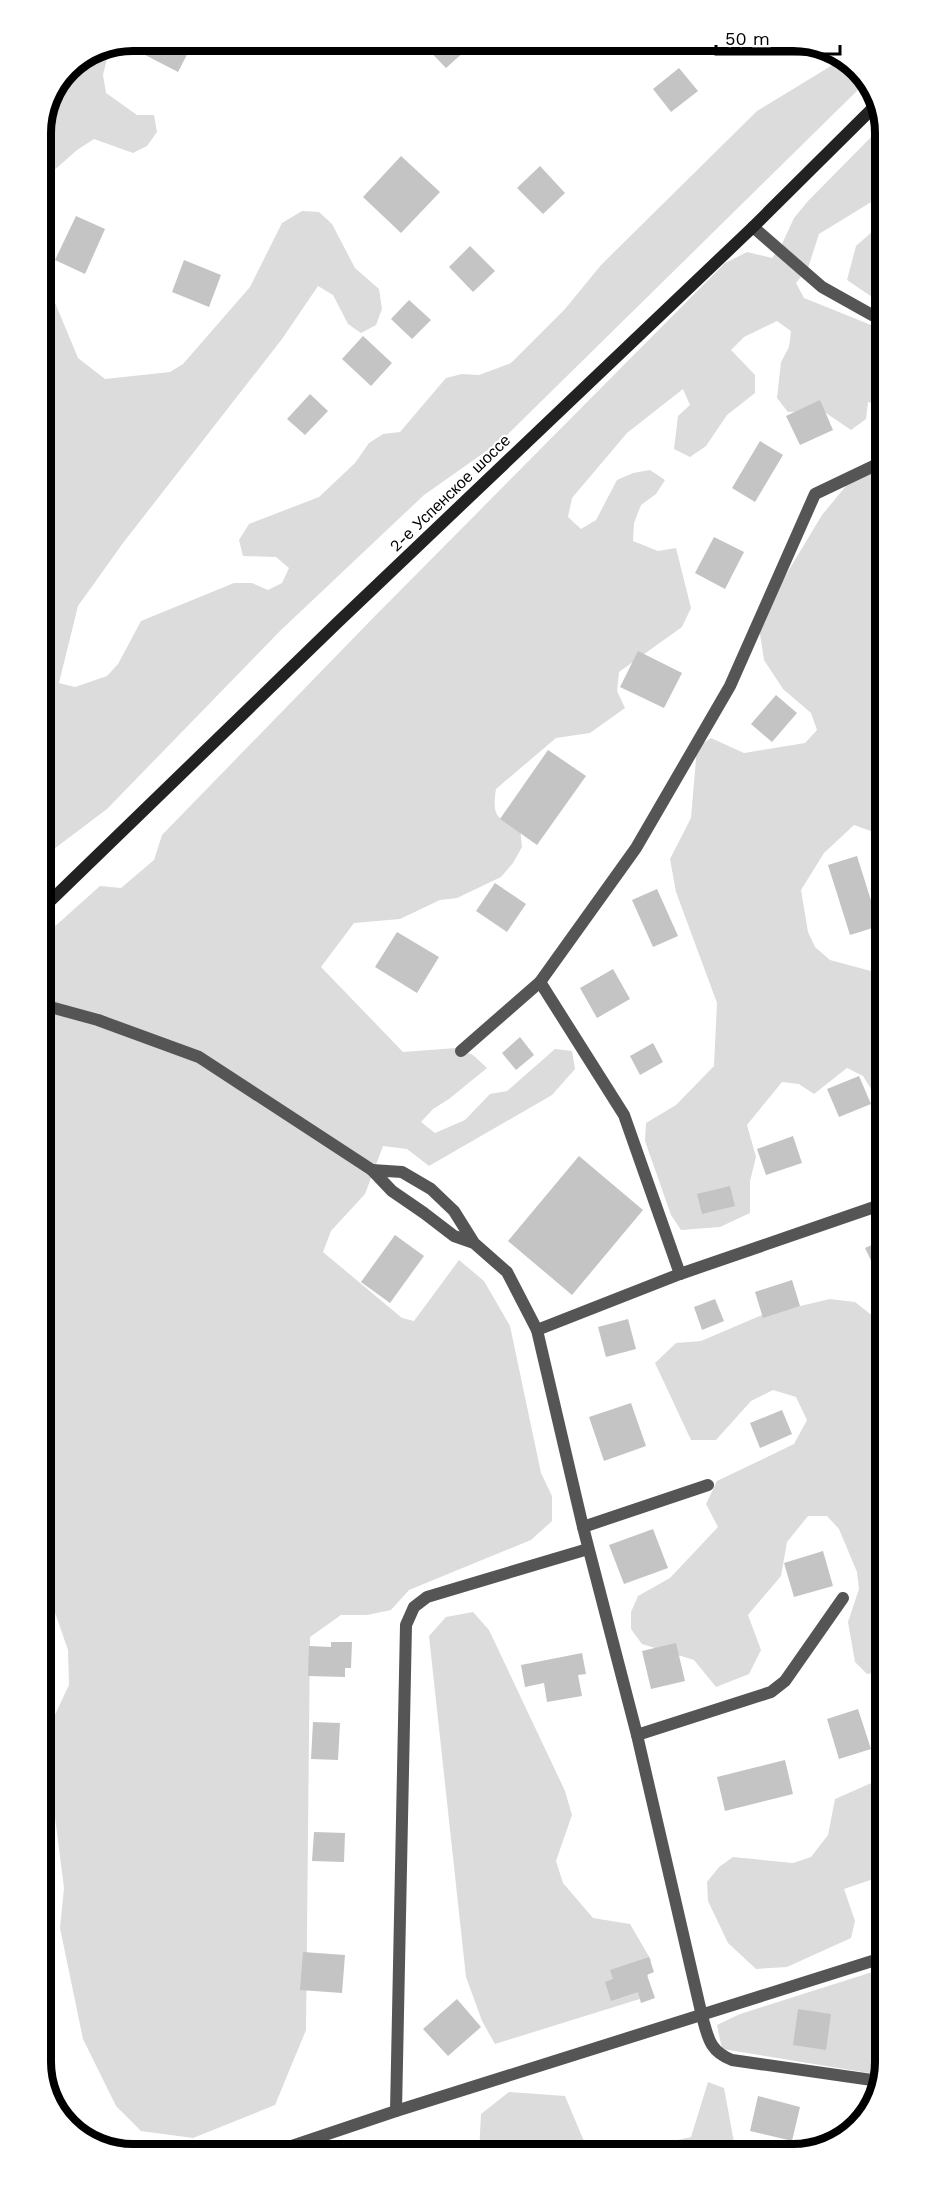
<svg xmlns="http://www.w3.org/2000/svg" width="926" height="2195" viewBox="0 0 926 2195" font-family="'Work Sans',sans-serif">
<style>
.green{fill:#dcdcdc}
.building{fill:#c4c4c4}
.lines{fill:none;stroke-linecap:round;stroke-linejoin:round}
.minor{stroke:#555;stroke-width:12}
.secondary{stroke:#222;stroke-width:12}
.labels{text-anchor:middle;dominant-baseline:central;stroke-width:4.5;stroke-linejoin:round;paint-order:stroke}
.street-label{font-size:16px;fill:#000;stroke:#fff}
.rim{fill:none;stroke:#000;stroke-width:8}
</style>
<rect width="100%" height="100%" fill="#fff"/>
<!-- green -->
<g class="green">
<polygon points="109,51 103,75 106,93 137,115 154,115 157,132 147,146 133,153 94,139 77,150 51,173 41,195 41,128 68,67"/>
<polygon points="844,58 850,61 865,83 502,440 424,495 280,631 107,809 42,858 41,269 78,358 105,379 170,372 183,364 250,287 282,223 302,211 319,212 332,224 355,268 379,289 382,309 376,325 361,333 348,324 333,295 318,286 282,339 123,543 78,606 59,683 75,687 107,676 118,664 141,621 234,583 252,583 268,590 282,583 289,568 276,557 243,556 239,540 249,524 319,497 355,463 369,443 383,434 400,432 446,378 462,374 479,375 511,363 565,309 601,265 757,111"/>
<path d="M881,127V196L819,234L808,268L796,283L804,298L881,329V405L868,402L866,419L851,430L823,411L788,412L777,398L781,362L789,347L791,331L777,321L744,337L731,350L755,375V393L727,415L706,446L690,457L674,449L678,416L690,405L683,389L627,433L572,498L568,517L581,529L596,520L617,480L633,473L650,470L665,480L656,494L641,505L634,523L633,541L658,551L676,548L691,608L682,627L619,672L617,691L625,708L590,733L556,738L496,789C492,815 496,820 520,828L522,847L513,863L501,877L457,898L440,900L400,919L354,923L321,967L403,1052L456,1048L473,1055L487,1068L449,1099L433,1109L421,1122L435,1133L465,1120L490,1094L507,1091L555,1049L572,1051L575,1069L552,1095L429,1166L407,1149L383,1146L365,1194L331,1231L323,1252L402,1318L414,1321L459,1260L484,1281L510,1326L541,1473L552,1496V1521L531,1540L409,1590L391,1610L367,1615H341L310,1637L306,2030L275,2105L193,2138L141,2131L116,2106L83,2039L60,1928L64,1888L54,1809L53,1719L69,1685L68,1650L44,1581L43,937L100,886L121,888L154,860L162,835L374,617L725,263L747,252L772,258L782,244L794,218L808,201Z"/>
<polygon points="881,224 881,303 847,280 856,246"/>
<polygon points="882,462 882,835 854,825 824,853 801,890 808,932 815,947 830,960 871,971 883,961 883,1092 873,1092 863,1076 847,1068 814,1094 799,1084 782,1082 747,1125 756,1157 750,1181 750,1213 720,1227 681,1230 671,1215 645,1141 646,1123 676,1105 714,1066 717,1003 676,892 670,859 691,818 697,747 711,738 744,753 805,743 817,730 811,713 783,689 764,660 758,621 822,515 855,475"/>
<polygon points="830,1299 855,1302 884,1325 885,1671 867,1674 855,1662 848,1622 859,1589 857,1572 839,1529 827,1516 808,1516 787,1542 781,1576 748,1615 761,1650 749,1674 716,1687 694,1660 642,1644 631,1629 631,1612 638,1596 670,1578 718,1527 706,1504 717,1481 794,1444 807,1420 796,1397 773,1390 751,1401 716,1440 691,1440 655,1363 676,1343 701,1341 762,1315"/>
<polygon points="473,1612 489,1630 565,1791 572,1815 556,1861 563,1883 593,1918 630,1924 651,1960 643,1998 495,2044 482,2021 466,1977 429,1636 446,1617"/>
<polygon points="885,1777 885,1875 844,1889 855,1921 851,1938 787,1967 756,1969 728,1943 708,1901 707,1882 719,1867 733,1857 793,1863 811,1857 828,1835 835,1799"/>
<polygon points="885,1968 885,2062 881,2075 722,2049 717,2025 740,2014"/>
<polygon points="708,2082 724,2088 734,2142 744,2150 629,2151 691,2137"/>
<polygon points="509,2092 565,2096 586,2146 591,2151 479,2152 481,2114"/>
</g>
<!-- building -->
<g class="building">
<polygon points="133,40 191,41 194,41 178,72 124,44"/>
<polygon points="420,41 476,41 446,68"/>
<polygon points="679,68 698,91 671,112 653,89"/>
<polygon points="401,156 440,192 401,233 363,197"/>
<polygon points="540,166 565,193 543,214 517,188"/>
<polygon points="76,216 105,229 85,274 55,260"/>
<polygon points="470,246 495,271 473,292 449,267"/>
<polygon points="184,260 221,275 209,307 172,292"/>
<polygon points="409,300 431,320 412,339 391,319"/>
<polygon points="363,336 392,363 371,386 342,359"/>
<polygon points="310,394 328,411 305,435 287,419"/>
<polygon points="820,400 833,430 800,445 786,416"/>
<polygon points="760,441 783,455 755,502 732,488"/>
<polygon points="714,537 744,552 725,589 695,573"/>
<polygon points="638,651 682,673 664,708 620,687"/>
<polygon points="776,695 797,713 772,742 751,724"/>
<polygon points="548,750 586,776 537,845 500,819"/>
<polygon points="857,856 879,926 850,935 828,865"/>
<polygon points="495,883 526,904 507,932 476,911"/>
<polygon points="657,889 678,936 653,947 632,900"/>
<polygon points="397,932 439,957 417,993 375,967"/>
<polygon points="613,969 630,999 597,1018 580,988"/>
<polygon points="520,1037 534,1055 516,1070 502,1053"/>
<polygon points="653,1043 663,1062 640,1075 630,1056"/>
<polygon points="859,1076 871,1104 839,1117 827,1089"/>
<polygon points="793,1136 802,1163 766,1175 757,1149"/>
<polygon points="579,1156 643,1210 572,1295 508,1241"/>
<polygon points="730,1186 735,1206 702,1214 697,1194"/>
<polygon points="395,1235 424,1256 390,1303 361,1282"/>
<polygon points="883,1240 884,1288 865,1248"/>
<polygon points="792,1280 800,1306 763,1318 755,1292"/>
<polygon points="715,1299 724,1321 702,1330 694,1307"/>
<polygon points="628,1319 636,1349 606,1357 598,1327"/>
<polygon points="631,1403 646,1446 604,1461 589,1417"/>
<polygon points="782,1410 792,1434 760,1448 750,1423"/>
<polygon points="653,1529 668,1568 624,1584 609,1545"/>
<polygon points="823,1551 833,1586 794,1597 784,1563"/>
<polygon points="331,1642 352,1642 351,1668 345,1668 345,1677 308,1676 309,1646 331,1647"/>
<polygon points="676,1643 685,1681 651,1689 642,1651"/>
<polygon points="582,1653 586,1674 578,1675 582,1696 547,1702 544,1683 525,1687 521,1665"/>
<polygon points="858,1709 871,1749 839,1759 827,1719"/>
<polygon points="313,1722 340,1723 338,1760 311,1759"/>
<polygon points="785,1760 793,1794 725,1811 717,1777"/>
<polygon points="314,1832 345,1833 344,1862 312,1861"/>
<polygon points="303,1952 345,1955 342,1993 300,1990"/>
<polygon points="649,1957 654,1972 647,1975 655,1998 641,2003 638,1992 611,2001 605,1982 613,1979 610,1970"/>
<polygon points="457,1999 481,2027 448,2056 423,2029"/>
<polygon points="798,2009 831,2014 826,2050 793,2045"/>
<polygon points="758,2096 800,2107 792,2141 750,2131"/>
</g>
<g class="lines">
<!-- minor -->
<g class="minor">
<polyline points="753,227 822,287 881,320"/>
<polyline points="540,982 624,1115 680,1274"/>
<polyline points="43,1005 98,1020 199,1057 372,1170"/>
<polyline points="461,1051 540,982 636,848 730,686 815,494 882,462"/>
<path d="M474,1243L454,1236L424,1213L392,1191L372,1170L402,1172L431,1189L454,1211L474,1243L507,1272L537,1330L583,1527L637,1735L702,2016C708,2037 709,2051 732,2060L879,2081"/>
<polyline points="537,1330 680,1274 883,1204"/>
<polyline points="583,1527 708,1485"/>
<polyline points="637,1735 771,1692 785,1681 843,1598"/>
<polyline points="396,2111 406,1625 414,1607 427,1597 588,1549"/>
<polyline points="271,2153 396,2111 885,1957"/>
</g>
<!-- secondary -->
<polyline class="secondary" points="43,908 336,624 753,227 879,102"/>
</g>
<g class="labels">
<!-- street labels -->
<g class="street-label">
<text transform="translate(450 493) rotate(-44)">2-е Успенское шоссе</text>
</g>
</g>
<!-- crop -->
<path d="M0 0H926V2195H0ZM133 51H793A82 82 0 0 1 875 133V2062A82 82 0 0 1 793 2144H133A82 82 0 0 1 51 2062V133A82 82 0 0 1 133 51Z" fill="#fff" fill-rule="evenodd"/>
<path class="rim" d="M133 51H793A82 82 0 0 1 875 133V2062A82 82 0 0 1 793 2144H133A82 82 0 0 1 51 2062V133A82 82 0 0 1 133 51Z"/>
<!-- scale -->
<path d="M716 45v9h124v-9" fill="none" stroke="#000000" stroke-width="3"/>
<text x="725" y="45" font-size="18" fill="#000000" stroke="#ffffff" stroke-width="4.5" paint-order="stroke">50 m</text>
</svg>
